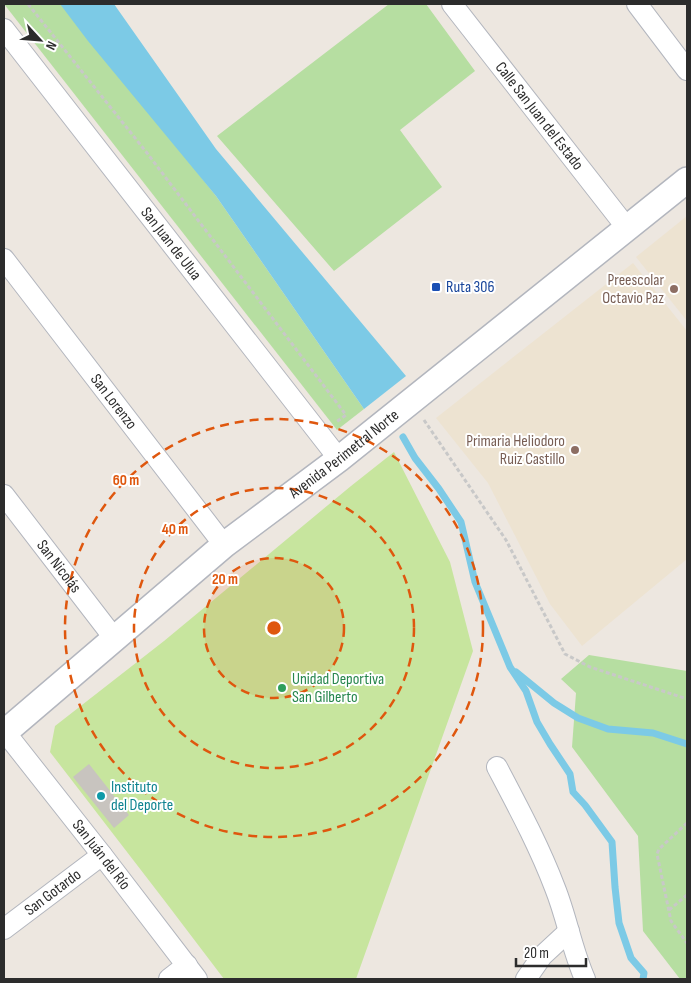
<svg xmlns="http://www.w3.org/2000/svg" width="691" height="983" viewBox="0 0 691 983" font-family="'Sofia Sans Condensed',sans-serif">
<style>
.education{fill:#ede3d1}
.green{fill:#b6dea1}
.pitch{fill:#c7e59e}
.water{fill:#7ccae6}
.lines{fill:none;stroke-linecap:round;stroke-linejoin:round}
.stream{stroke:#7ccae6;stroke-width:7}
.building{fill:#c8c4bf}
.minor-casing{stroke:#b3b6be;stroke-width:22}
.tertiary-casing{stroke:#b3b6be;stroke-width:28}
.path{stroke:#c8c8c8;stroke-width:3;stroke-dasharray:4 2.5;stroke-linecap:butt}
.minor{stroke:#fff;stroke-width:20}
.tertiary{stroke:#fff;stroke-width:25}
.ring{fill:none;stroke:#df570e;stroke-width:2.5;stroke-dasharray:9 6}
.transit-dot{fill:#1a4fb4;stroke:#fff;stroke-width:2}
.education-dot{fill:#8d6e63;stroke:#fff;stroke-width:2}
.leisure-dot{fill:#2e9e5b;stroke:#fff;stroke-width:2}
.culture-dot{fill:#0f9aa8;stroke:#fff;stroke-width:2}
.labels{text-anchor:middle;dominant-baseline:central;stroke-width:4;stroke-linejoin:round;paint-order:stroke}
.street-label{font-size:16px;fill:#2c2c2c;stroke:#fff}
.education-label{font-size:16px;fill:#785e54;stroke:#fff;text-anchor:end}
.transit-label{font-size:16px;fill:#164399;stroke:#fff;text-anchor:start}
.leisure-label{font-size:16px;fill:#27864d;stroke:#fff;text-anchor:start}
.culture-label{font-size:16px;fill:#0d838f;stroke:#fff;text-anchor:start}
.centre{fill:#df570e;stroke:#fff;stroke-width:2.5}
.ring-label{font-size:15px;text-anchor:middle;font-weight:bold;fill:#df570e;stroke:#fff;stroke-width:4;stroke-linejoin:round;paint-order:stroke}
</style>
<rect width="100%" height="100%" fill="#ede7e0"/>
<!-- education -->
<g class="education">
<polygon points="687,216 687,321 636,257"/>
<polygon points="633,263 687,331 687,559 582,646 550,604 488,483 436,418"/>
</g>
<!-- green -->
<g class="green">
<polygon points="4,4 63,4 216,196 364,409 337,430"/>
<polygon points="389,4 426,4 475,71 400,130 442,187 334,271 217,136"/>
<polygon points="589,655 687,671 687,979 680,979 643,931 638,836 572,747 576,693 561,679"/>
</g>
<!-- pitch -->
<polygon class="pitch" points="394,452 450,562 473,651 356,979 224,979 164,900 50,752 55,726 164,641 351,486"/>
<!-- water -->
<polygon class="water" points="60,4 114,4 216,149 406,376 364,409 216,196 88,41"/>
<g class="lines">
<!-- stream -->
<g class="stream">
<polyline points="403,437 415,458 439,489 461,522 475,582 510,667 526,691 537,722 550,744 570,774 573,792 585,805 612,842 615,887 619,923 631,958 644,973 643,979"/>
<polyline points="516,672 554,703 578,718 608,729 653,733 687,744"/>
</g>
</g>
<!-- building -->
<polygon class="building" points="89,764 129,815 114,828 73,777"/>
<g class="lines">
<!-- minor casing -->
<g class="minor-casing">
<g id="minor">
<path id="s1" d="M452,4L627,228"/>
<polyline points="637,4 687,70"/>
<path id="s2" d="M4,29L339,459"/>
<path id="s3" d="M4,259L224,545"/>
<path id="s4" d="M4,495L114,638"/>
<path id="s5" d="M5,732L102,855L197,979"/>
<path d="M497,767C518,807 539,846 555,888C567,918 572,950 585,979"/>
<path id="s6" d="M4,929L102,855"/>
<polyline points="169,979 187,965"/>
<polyline points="526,979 542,956 569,931"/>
</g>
</g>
<!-- tertiary casing -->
<g class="tertiary-casing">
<g id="tertiary">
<path id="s7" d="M4,733L224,545L339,459L687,180"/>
</g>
</g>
<!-- path -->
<g class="path">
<polyline points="28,4 147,153 346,415 336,422"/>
<polyline points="424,420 506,540 565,654 590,667 687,699"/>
<polyline points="687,823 659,849 657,854 671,921 687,943"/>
<polyline points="669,910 687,895"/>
</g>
<!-- minor -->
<use href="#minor" class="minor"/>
<!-- tertiary -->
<use href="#tertiary" class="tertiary"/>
</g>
<!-- distance rings -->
<circle cx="274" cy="628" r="70" fill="#df570e" fill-opacity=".12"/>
<g class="ring">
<circle cx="274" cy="628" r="70"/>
<circle cx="274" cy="628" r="140"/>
<circle cx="274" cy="628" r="209"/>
</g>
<!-- markers -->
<rect class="transit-dot" x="431" y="282" width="10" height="10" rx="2.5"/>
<g class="education-dot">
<circle cx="674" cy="289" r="5"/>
<circle cx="575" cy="450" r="5"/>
</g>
<circle class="leisure-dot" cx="282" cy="688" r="5"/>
<circle class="culture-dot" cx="101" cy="796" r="5"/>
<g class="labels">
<!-- street labels -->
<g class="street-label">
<text stroke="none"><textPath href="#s1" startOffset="142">Calle San Juan del Estado</textPath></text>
<text stroke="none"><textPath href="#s2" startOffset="272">San Juan de Ulua</textPath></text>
<text stroke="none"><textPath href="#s3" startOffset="180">San Lorenzo</textPath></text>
<text stroke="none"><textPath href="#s7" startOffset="440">Avenida Perimetral Norte</textPath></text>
<text stroke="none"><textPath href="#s4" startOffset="90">San Nicolás</textPath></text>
<text stroke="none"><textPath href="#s5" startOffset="156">San Juán del Río</textPath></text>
<text stroke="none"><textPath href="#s6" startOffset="61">San Gotardo</textPath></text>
</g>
<!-- education labels -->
<g class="education-label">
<text x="664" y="280">Preescolar<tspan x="664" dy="18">Octavio Paz</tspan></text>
<text x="565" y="441">Primaria Heliodoro<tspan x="565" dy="18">Ruiz Castillo</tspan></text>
</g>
<!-- transit labels -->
<g class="transit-label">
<text x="446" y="287">Ruta 306</text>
</g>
<!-- leisure labels -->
<g class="leisure-label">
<text x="292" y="679">Unidad Deportiva<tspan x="292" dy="18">San Gilberto</tspan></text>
</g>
<!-- culture labels -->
<g class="culture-label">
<text x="111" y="787">Instituto<tspan x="111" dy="18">del Deporte</tspan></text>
</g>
</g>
<circle cx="274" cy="628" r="8" class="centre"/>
<g class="ring-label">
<text x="126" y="485">60 m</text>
<text x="175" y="534">40 m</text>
<text x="225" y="584">20 m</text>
</g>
<!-- border -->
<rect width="691" height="983" fill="none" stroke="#2c2c2c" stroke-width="10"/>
<!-- north arrow -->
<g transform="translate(40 40) rotate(116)" stroke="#ffffff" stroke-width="4" paint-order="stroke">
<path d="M0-4L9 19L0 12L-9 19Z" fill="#2c2c2c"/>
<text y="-8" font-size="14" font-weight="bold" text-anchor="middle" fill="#2c2c2c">N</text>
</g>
<!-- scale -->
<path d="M516 958v8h70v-8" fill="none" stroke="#2c2c2c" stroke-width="2.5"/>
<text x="524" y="958" font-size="15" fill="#2c2c2c" stroke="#ffffff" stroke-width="4" paint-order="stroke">20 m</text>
</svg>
